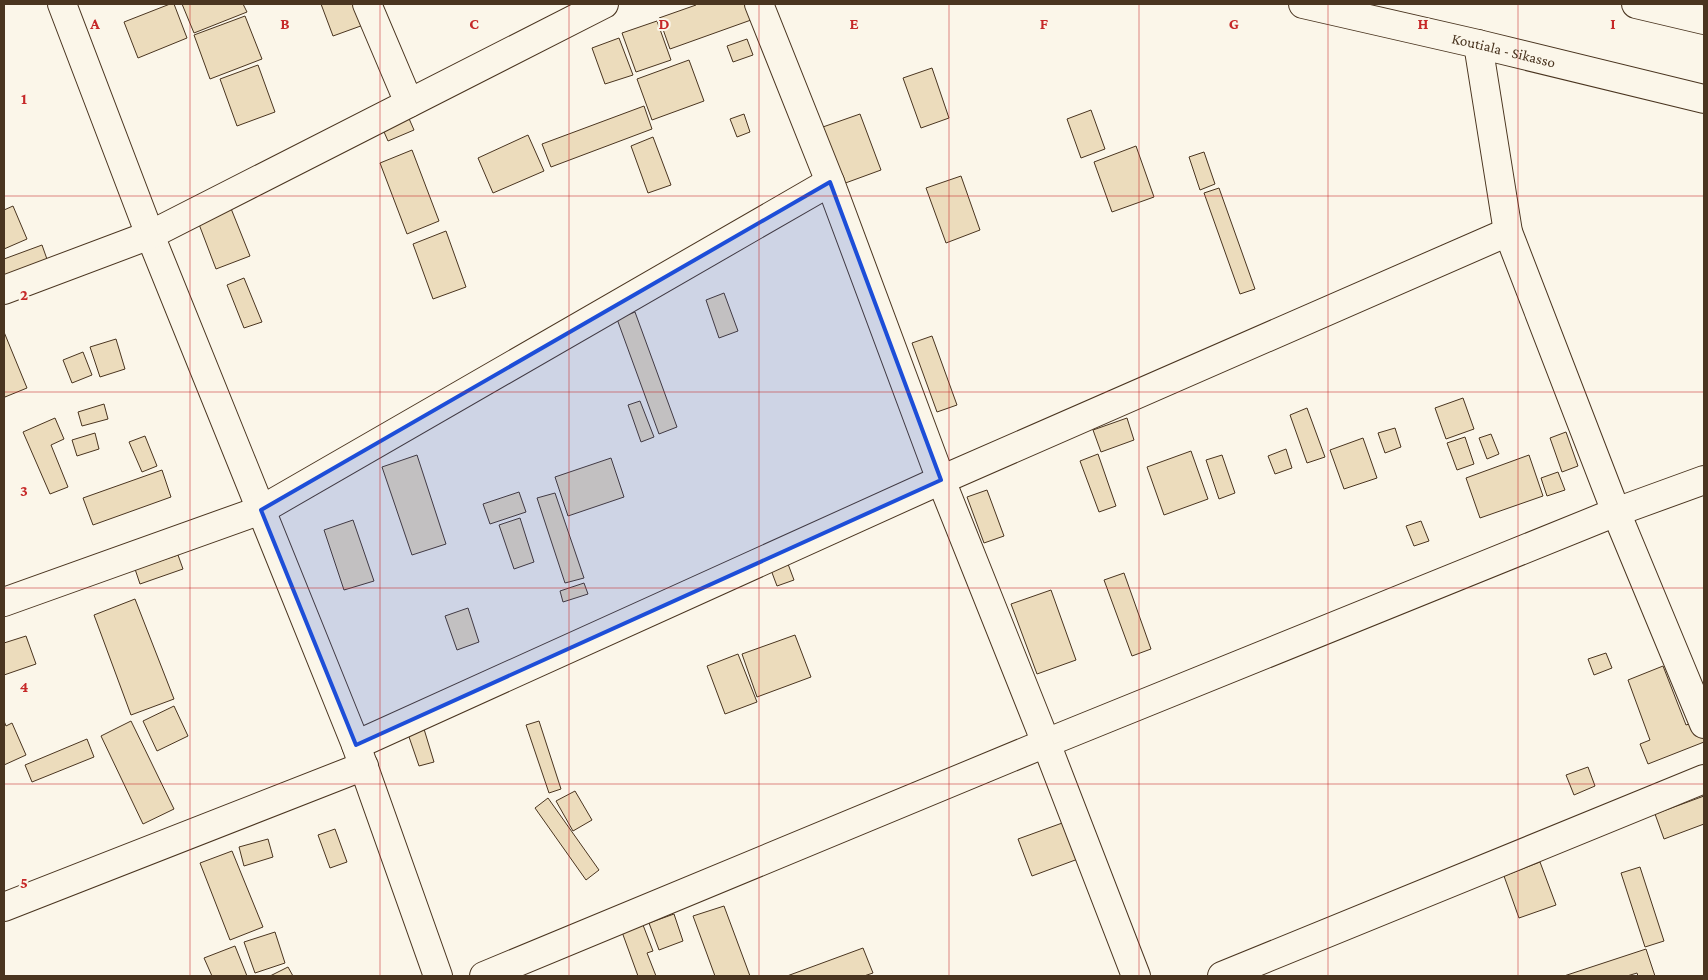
<svg xmlns="http://www.w3.org/2000/svg" width="1708" height="980" viewBox="0 0 1708 980" font-family="'Crimson Pro',serif">
<style>
.building{fill:#ecdcbc;stroke:#4a3520}
.lines{fill:none;stroke-linecap:round;stroke-linejoin:round}
.minor-casing{stroke:#4a3520;stroke-width:30}
.major-casing{stroke:#4a3520;stroke-width:30}
.minor{stroke:#fbf6e9;stroke-width:28}
.major{stroke:#fbf6e9;stroke-width:28}
.marked{fill:#1d4ed8;fill-opacity:0.2;stroke:#1d4ed8;stroke-width:4;stroke-linejoin:round}
.grid{fill:none;stroke:#c62828;stroke-width:1;stroke-opacity:0.55}
.labels{text-anchor:middle;dominant-baseline:central;stroke-width:4;stroke-linejoin:round;paint-order:stroke}
.street-label{font-size:15px;fill:#4a3520;stroke:#fbf6e9}
.grid-label{font-size:16px;text-anchor:middle;font-weight:bold;fill:#c62828;stroke:#fbf6e9;stroke-width:4;stroke-linejoin:round;paint-order:stroke}
</style>
<rect width="100%" height="100%" fill="#fbf6e9"/>
<!-- building -->
<g class="building">
<polygon points="170,4 174,4 187,38 138,58 124,22"/>
<polygon points="182,4 243,4 247,12 194,33"/>
<polygon points="321,4 362,4 369,23 333,36"/>
<polygon points="695,4 745,4 751,20 670,49 659,18 696,5"/>
<polygon points="245,16 262,59 210,79 194,35"/>
<polygon points="657,21 671,60 636,72 622,33"/>
<polygon points="619,38 633,75 605,84 592,48"/>
<polygon points="747,39 753,55 733,62 727,46"/>
<polygon points="689,60 704,101 652,120 637,79"/>
<polygon points="258,65 275,112 237,126 220,79"/>
<polygon points="932,68 949,118 921,128 903,78"/>
<polygon points="644,106 652,129 551,167 542,144"/>
<polygon points="1091,110 1105,149 1081,158 1067,119"/>
<polygon points="407,114 414,130 388,141 381,125"/>
<polygon points="744,114 750,132 737,137 730,119"/>
<polygon points="860,114 881,170 840,185 820,128"/>
<polygon points="528,135 544,171 493,193 478,158"/>
<polygon points="653,137 671,185 648,193 631,146"/>
<polygon points="1136,146 1154,197 1112,212 1094,162"/>
<polygon points="412,150 439,221 407,234 380,163"/>
<polygon points="1204,152 1215,184 1200,190 1189,157"/>
<polygon points="961,176 980,230 946,243 926,188"/>
<polygon points="1219,188 1255,289 1240,294 1204,193"/>
<polygon points="13,206 27,239 4,249 4,210"/>
<polygon points="230,206 250,256 216,269 197,219"/>
<polygon points="446,231 466,287 433,299 413,244"/>
<polygon points="42,245 48,262 4,279 4,259"/>
<polygon points="244,278 262,322 244,328 227,285"/>
<polygon points="724,293 738,331 719,338 706,300"/>
<polygon points="635,312 677,427 659,434 617,319"/>
<polygon points="4,332 27,388 5,397 4,395"/>
<polygon points="932,336 957,405 937,412 912,343"/>
<polygon points="116,339 125,369 100,377 90,347"/>
<polygon points="83,352 92,375 72,383 63,360"/>
<polygon points="1463,398 1474,429 1446,439 1435,408"/>
<polygon points="640,401 654,437 641,442 628,405"/>
<polygon points="104,404 108,419 82,426 78,412"/>
<polygon points="1307,408 1325,457 1307,463 1290,415"/>
<polygon points="55,418 64,439 51,445 68,487 50,494 23,432"/>
<polygon points="1127,418 1134,440 1101,452 1093,430"/>
<polygon points="1395,428 1401,447 1385,453 1378,433"/>
<polygon points="1566,432 1578,466 1562,472 1550,438"/>
<polygon points="95,433 99,449 77,456 72,440"/>
<polygon points="1491,434 1499,454 1487,459 1479,438"/>
<polygon points="145,436 157,466 142,472 129,442"/>
<polygon points="1465,437 1474,464 1457,470 1447,443"/>
<polygon points="1363,438 1377,478 1344,489 1330,450"/>
<polygon points="1286,449 1292,468 1275,474 1268,456"/>
<polygon points="1191,451 1208,499 1164,515 1147,467"/>
<polygon points="1098,454 1116,506 1099,512 1080,461"/>
<polygon points="417,455 446,544 412,555 382,467"/>
<polygon points="1222,455 1235,493 1219,499 1206,460"/>
<polygon points="1529,455 1543,496 1480,518 1466,478"/>
<polygon points="611,458 624,497 568,516 555,477"/>
<polygon points="162,470 171,497 93,525 83,498"/>
<polygon points="1558,472 1565,490 1547,496 1541,478"/>
<polygon points="987,490 1004,536 984,543 967,497"/>
<polygon points="519,492 526,512 490,524 483,504"/>
<polygon points="555,493 584,578 565,583 537,498"/>
<polygon points="520,518 534,562 514,569 499,525"/>
<polygon points="353,520 374,581 344,590 324,530"/>
<polygon points="1421,521 1429,541 1414,546 1406,526"/>
<polygon points="178,555 183,569 140,584 135,569"/>
<polygon points="788,564 794,580 777,586 771,570"/>
<polygon points="1124,573 1151,649 1132,656 1104,580"/>
<polygon points="584,583 588,594 563,602 560,591"/>
<polygon points="1051,590 1076,660 1037,674 1011,604"/>
<polygon points="135,599 174,699 131,715 94,615"/>
<polygon points="468,608 479,642 457,650 445,616"/>
<polygon points="795,635 811,677 757,697 742,654"/>
<polygon points="26,636 36,664 4,675 4,643"/>
<polygon points="1606,653 1612,668 1594,675 1588,659"/>
<polygon points="738,654 757,702 725,714 707,666"/>
<polygon points="1663,666 1686,725 1698,721 1704,738 1704,742 1648,764 1640,744 1650,740 1628,680"/>
<polygon points="174,706 188,736 157,751 143,721"/>
<polygon points="4,721 6,726 12,723 26,755 4,765"/>
<polygon points="131,721 174,809 143,824 101,736"/>
<polygon points="539,721 561,789 549,793 526,725"/>
<polygon points="424,729 434,762 419,766 408,734"/>
<polygon points="87,739 94,757 32,782 25,765"/>
<polygon points="1588,767 1595,786 1574,795 1566,775"/>
<polygon points="575,791 592,820 573,831 556,801"/>
<polygon points="1704,796 1704,824 1664,839 1655,814"/>
<polygon points="548,798 599,870 586,880 535,808"/>
<polygon points="1065,822 1078,859 1032,876 1018,839"/>
<polygon points="335,829 347,862 330,868 318,835"/>
<polygon points="268,839 273,857 244,866 239,847"/>
<polygon points="232,851 263,927 230,940 200,863"/>
<polygon points="1540,862 1556,905 1519,918 1504,876"/>
<polygon points="1640,867 1664,941 1645,947 1621,873"/>
<polygon points="724,906 750,976 715,976 693,916"/>
<polygon points="674,914 683,941 659,950 649,923"/>
<polygon points="643,925 653,951 647,953 656,976 638,976 622,932"/>
<polygon points="275,932 285,963 255,973 244,942"/>
<polygon points="235,946 247,976 212,976 204,958"/>
<polygon points="863,948 873,973 864,976 787,976"/>
<polygon points="1646,949 1655,976 1638,976 1637,973 1627,976 1564,976"/>
<polygon points="288,967 293,976 270,976"/>
</g>
<g class="lines">
<!-- minor casing -->
<g class="minor-casing">
<g id="minor">
<polyline points="62,4 150,235 356,745 438,976"/>
<polyline points="367,4 409,103"/>
<polyline points="759,4 830,182 941,480 1046,743 1136,976"/>
<polyline points="1636,4 1704,20"/>
<polyline points="1478,44 1508,232 1616,512 1704,724"/>
<polyline points="4,290 150,235 604,4"/>
<polyline points="4,602 261,510 830,182"/>
<polyline points="356,745 941,480 1508,232"/>
<polyline points="4,907 364,766"/>
<polyline points="484,976 1046,743 1616,512 1704,480"/>
<polyline points="1222,976 1704,779"/>
</g>
</g>
<!-- major casing -->
<g class="major-casing">
<g id="major">
<path id="s1" d="M1303,4L1478,44L1704,99"/>
</g>
</g>
<!-- minor -->
<use href="#minor" class="minor"/>
<!-- major -->
<use href="#major" class="major"/>
</g>
<!-- marked area -->
<path class="marked" d="M830,182L941,480L356,745L261,510Z"/>
<!-- grid -->
<path class="grid" d="M190,4V976M380,4V976M569,4V976M759,4V976M949,4V976M1139,4V976M1328,4V976M1518,4V976M4,196H1704M4,392H1704M4,588H1704M4,784H1704"/>
<g class="labels">
<!-- street labels -->
<g class="street-label">
<text stroke="none"><textPath href="#s1" startOffset="206">Koutiala - Sikasso</textPath></text>
</g>
</g>
<g class="grid-label">
<text x="95" y="29">A</text>
<text x="285" y="29">B</text>
<text x="474" y="29">C</text>
<text x="664" y="29">D</text>
<text x="854" y="29">E</text>
<text x="1044" y="29">F</text>
<text x="1234" y="29">G</text>
<text x="1423" y="29">H</text>
<text x="1613" y="29">I</text>
<text x="24" y="104">1</text>
<text x="24" y="300">2</text>
<text x="24" y="496">3</text>
<text x="24" y="692">4</text>
<text x="24" y="888">5</text>
</g>
<!-- border -->
<rect width="1708" height="980" fill="none" stroke="#4a3520" stroke-width="10"/>
</svg>
